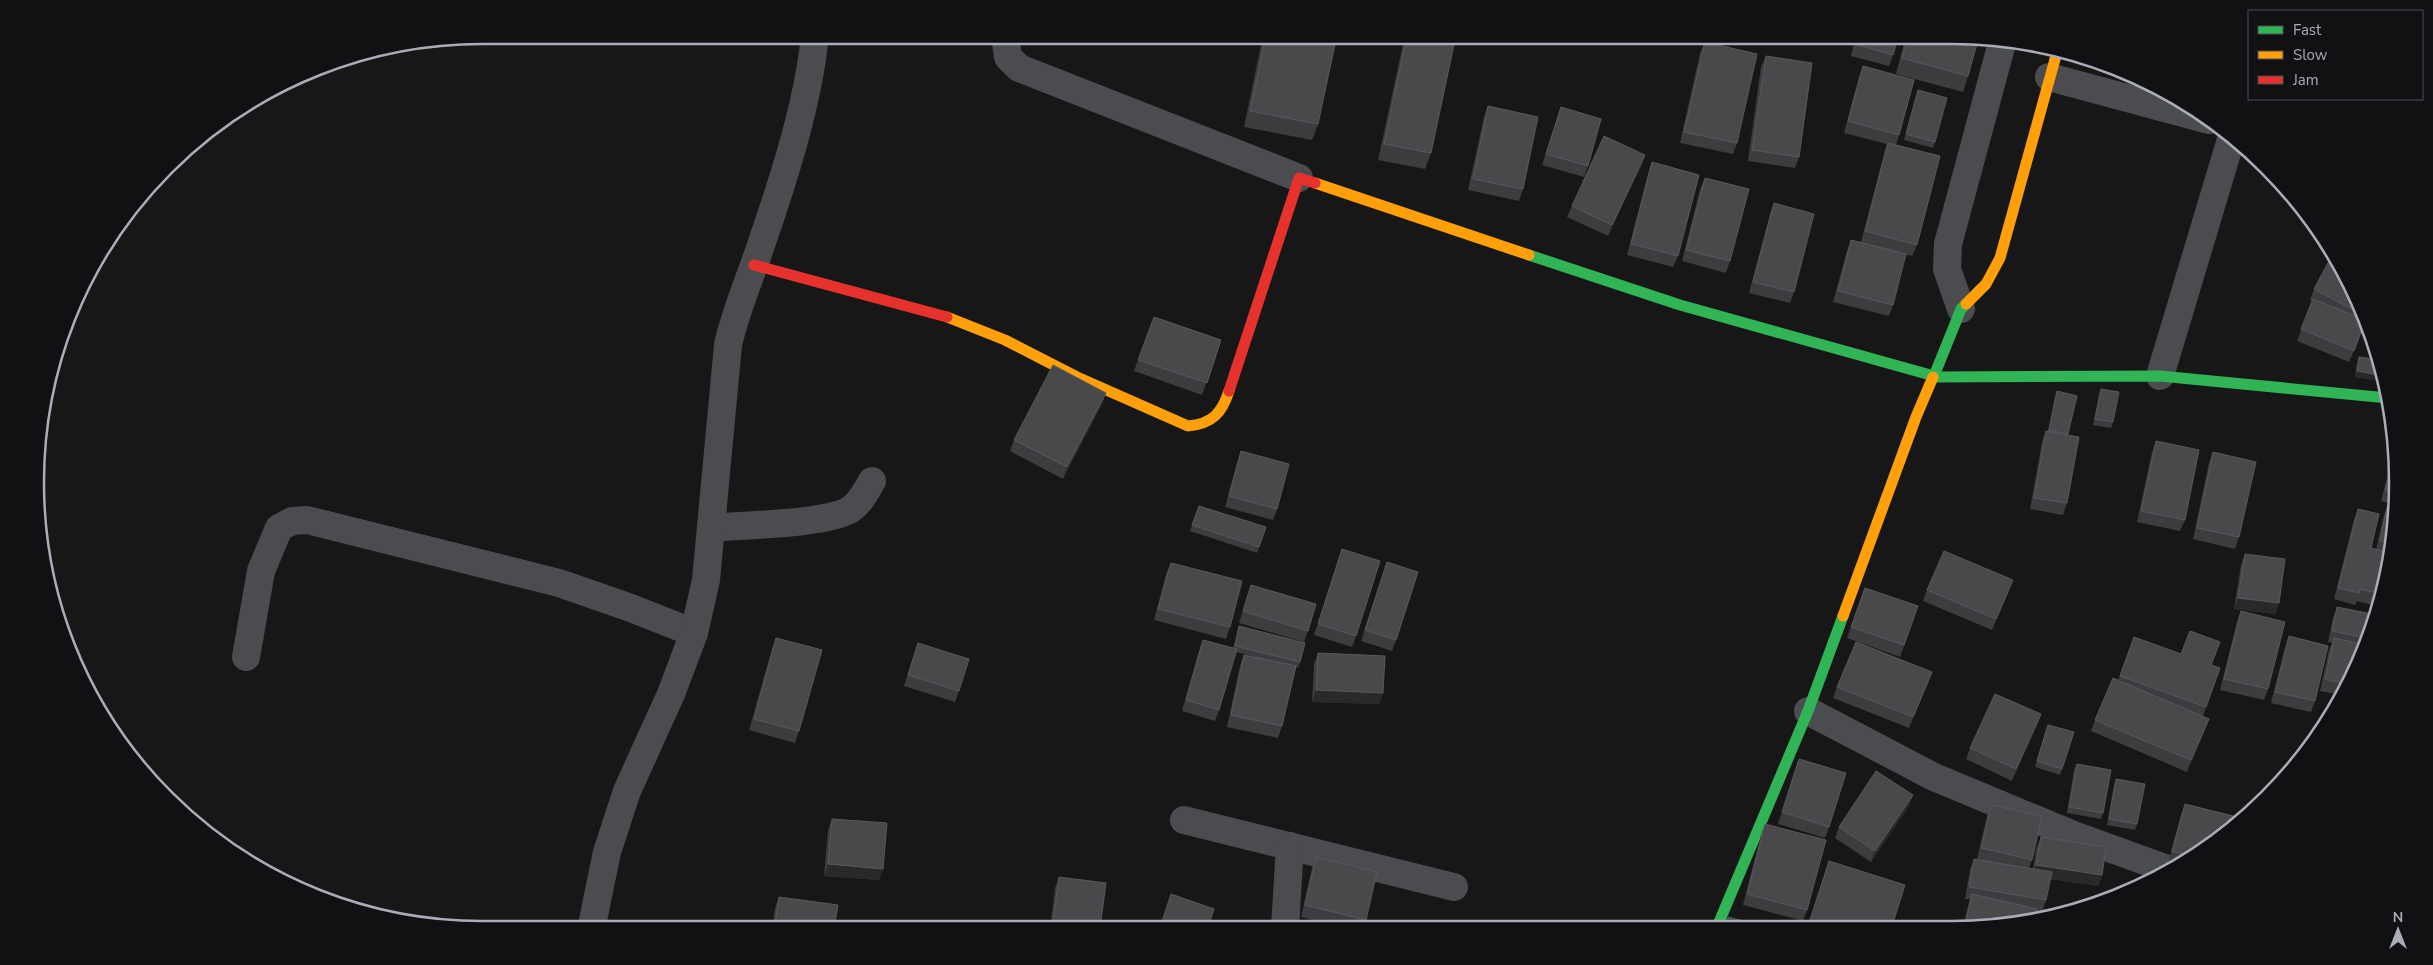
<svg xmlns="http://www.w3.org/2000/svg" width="2433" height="965" viewBox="0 0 2433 965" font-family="'Nunito Sans',sans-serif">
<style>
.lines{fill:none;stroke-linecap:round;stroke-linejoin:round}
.street{stroke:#4b4c50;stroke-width:28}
.fast{stroke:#30b455;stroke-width:11}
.slow{stroke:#ff9f0a;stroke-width:11}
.jam{stroke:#e5322d;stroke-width:11}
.wall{fill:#3d3d3f}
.shaded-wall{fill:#29292a}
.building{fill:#49494c;stroke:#58595d}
.rim{fill:none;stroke:#a8adb8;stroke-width:2.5}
</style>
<rect width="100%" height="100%" fill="#171717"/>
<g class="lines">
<!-- street -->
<g class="street">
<polyline points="1005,35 1008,57 1019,68 1299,178"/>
<polyline points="2049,77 2209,120"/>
<polyline points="1961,309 1947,269 1948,244 2002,43"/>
<polyline points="2160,376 2232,136"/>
<path d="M711,528C742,525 829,524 851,509C861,502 866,491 872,481"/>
<polyline points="246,657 261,571 279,528 292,521 307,520 559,583 631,608 694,633"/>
<polyline points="1808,711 1934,777 2076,836 2170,870"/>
<polyline points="1184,820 1454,887"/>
<polyline points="1285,928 1290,846"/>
<path d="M591,930L607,852L627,791L671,694L694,633L706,580L728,345C735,313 748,283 759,251C782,184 808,106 815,35"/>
</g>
<!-- fast -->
<g class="fast">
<polyline points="1529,255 1680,305 1934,376 1961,309 1966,304"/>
<polyline points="1933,377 2160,376 2388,398"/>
<polyline points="1717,927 1808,711 1843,616"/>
</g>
<!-- slow -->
<g class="slow">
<polyline points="1315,183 1529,255"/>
<polyline points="1966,304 1986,284 2000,258 2057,52"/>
<path d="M947,317L1005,340L1077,377L1188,426C1212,424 1222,413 1229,391"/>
<polyline points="1843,616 1916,417 1933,377"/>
</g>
<!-- jam -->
<g class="jam">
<polyline points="754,265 947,317"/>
<polyline points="1229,391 1299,178 1315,183"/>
</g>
</g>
<!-- wall -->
<g class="wall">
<polygon points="1263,35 1337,35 1318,124 1312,140 1244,127"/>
<polygon points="1405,35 1456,35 1431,153 1425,169 1378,160"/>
<polygon points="1856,35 1899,35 1893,55 1889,66 1851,56"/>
<polygon points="1906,35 1950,35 1968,76 1963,92 1896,74"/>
<polygon points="1705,42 1737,143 1733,154 1680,143 1700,53"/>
<polygon points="1766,56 1799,157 1795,168 1748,161 1761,67"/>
<polygon points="1863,66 1899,135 1896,145 1917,245 1912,256 1904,254 1893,305 1889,316 1833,302 1847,251 1851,240 1861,242 1884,154 1887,144 1844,133 1859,77"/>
<polygon points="1918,90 1935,142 1933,148 1904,140"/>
<polygon points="1488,106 1523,189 1519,201 1468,190 1484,117"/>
<polygon points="1561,107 1588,166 1584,177 1542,165"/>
<polygon points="1645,155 1641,166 1608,236 1567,217 1572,206"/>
<polygon points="1652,162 1678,256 1673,267 1627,255 1648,174"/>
<polygon points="1705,178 1730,261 1726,273 1682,261 1700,189"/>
<polygon points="1774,203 1794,292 1790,303 1749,293 1770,214"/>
<polygon points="2314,289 2363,314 2361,318 2362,332 2349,362 2297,341 2312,301 2310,300"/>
<polygon points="1154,317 1221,340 1202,395 1134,371"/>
<polygon points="2359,357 2383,366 2385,382 2355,377 2357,363"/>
<polygon points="2101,389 2113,422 2111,428 2093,425 2099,395"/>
<polygon points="2057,391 2068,435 2067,503 2063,515 2030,509 2042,442 2046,431 2048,431 2055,397"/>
<polygon points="1106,393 1102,404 1063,479 1010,451 1014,440"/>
<polygon points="2156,441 2185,520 2180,531 2137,522 2152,452"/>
<polygon points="2396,444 2397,453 2395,505 2381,501"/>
<polygon points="1241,451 1277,509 1273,520 1225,507 1237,463"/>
<polygon points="2213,452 2239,537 2235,549 2193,539 2209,463"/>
<polygon points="1199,506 1266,527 1257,553 1190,531"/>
<polygon points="2387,507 2394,541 2391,555 2386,554 2377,593 2373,605 2357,601 2355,605 2334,599 2354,520 2358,509 2371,548 2376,550 2383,518"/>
<polygon points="1342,549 1356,636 1352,647 1314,635"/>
<polygon points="2245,554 2279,603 2275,614 2234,609 2241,565"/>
<polygon points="1387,562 1396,640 1392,651 1361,641"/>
<polygon points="1171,563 1230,627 1226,639 1154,620 1166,574"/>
<polygon points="1251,585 1308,631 1304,642 1239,623"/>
<polygon points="1865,588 1918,606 1900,657 1847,638"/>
<polygon points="1927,590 2009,591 1992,630 1923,601"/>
<polygon points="2337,607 2374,626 2341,695 2320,691 2329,650 2332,643 2328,642 2333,618"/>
<polygon points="2241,611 2268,689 2264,700 2220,690 2237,622"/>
<polygon points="1239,626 1300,662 1298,668 1296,667 1282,726 1278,738 1227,727 1240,666 1244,655 1259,658 1236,652 1219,710 1215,721 1182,711 1199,651 1203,640 1233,648"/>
<polygon points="2289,636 2315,701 2311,712 2271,703 2285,648"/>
<polygon points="2134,637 2220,668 2203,716 2209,719 2187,772 2091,731 2095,720 2118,680"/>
<polygon points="776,638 799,731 795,743 749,730 772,649"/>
<polygon points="918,643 959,691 955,702 904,686"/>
<polygon points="1318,653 1383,693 1379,704 1312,702 1314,664"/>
<polygon points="1932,672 1909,728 1833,698 1837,687"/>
<polygon points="2041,714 2037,725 2012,781 1966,759 1970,748"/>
<polygon points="2046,730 2074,732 2060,775 2035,767"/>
<polygon points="1799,759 1829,827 1825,838 1778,824"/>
<polygon points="2077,764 2103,813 2101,819 2067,813 2074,770"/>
<polygon points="2116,779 2137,824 2135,830 2107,825 2114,785"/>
<polygon points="1913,795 1909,806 1871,862 1835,838 1839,827"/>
<polygon points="2185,804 2245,819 2177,865 2168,863 2181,815"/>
<polygon points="1991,805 2032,860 2029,868 2033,869 2036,849 2041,837 2102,875 2098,886 2050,879 2046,900 2042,912 2037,911 2009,926 1963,926 1968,906 1970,899 1965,899 1970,870 1974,859 1988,862 1977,859 1987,816"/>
<polygon points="832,819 883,869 879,880 824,876 828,830"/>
<polygon points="1765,824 1807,910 1803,921 1743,905 1761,835"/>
<polygon points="1316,857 1366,920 1363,928 1347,928 1301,917 1312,868"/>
<polygon points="1829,861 1892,926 1807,927"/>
<polygon points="1059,877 1100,928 1050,929 1055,888"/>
<polygon points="779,897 834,929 772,929 775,908"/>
</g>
<!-- shaded-wall -->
<g class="shaded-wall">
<polygon points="1645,155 1641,166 1608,236 1612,225"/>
<polygon points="2357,371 2384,376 2385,382 2355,377"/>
<polygon points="1106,393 1102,404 1063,479 1067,467"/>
<polygon points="2013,580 2009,591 1992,630 1996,619"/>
<polygon points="2238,598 2279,603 2275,614 2234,609"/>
<polygon points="1932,672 1928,684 1909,728 1913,717"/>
<polygon points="1316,690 1383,693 1379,704 1312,702"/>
<polygon points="2041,714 2037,725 2012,781 2016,769"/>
<polygon points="2209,719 2205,730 2187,772 2191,760"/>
<polygon points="1913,795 1909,806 1871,862 1875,851"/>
<polygon points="828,864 883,869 879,880 824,876"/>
<polygon points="2036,865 2102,875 2098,886 2032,876"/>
</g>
<!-- building -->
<g class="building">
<polygon points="1266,35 1337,35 1318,124 1250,111"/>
<polygon points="1407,35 1456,35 1431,153 1384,144"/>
<polygon points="1857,35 1899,35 1893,55 1855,44"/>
<polygon points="1908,35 1950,35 1978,40 1968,76 1902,58"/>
<polygon points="1705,42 1757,54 1737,143 1684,132"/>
<polygon points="1766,56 1812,63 1799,157 1752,150"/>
<polygon points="1863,66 1914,80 1899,135 1848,121"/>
<polygon points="1918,90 1947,98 1935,142 1906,134"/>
<polygon points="1488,106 1538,117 1523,189 1473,179"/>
<polygon points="1561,107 1601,119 1588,166 1546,154"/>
<polygon points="1604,136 1645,155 1612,225 1572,206"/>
<polygon points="1888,143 1940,156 1917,245 1865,231"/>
<polygon points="1652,162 1699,175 1678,256 1631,244"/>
<polygon points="1705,178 1749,189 1730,261 1686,250"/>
<polygon points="1774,203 1814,214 1794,292 1753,282"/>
<polygon points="1851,240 1906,254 1893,305 1838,291"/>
<polygon points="2329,261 2341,267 2352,284 2362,312 2361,314 2314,289"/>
<polygon points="2313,299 2365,320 2354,351 2301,329"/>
<polygon points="1154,317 1221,340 1207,383 1138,360"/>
<polygon points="2359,357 2380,360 2383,366 2384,376 2357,371"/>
<polygon points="1053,365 1106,393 1067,467 1014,440"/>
<polygon points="2101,389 2119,392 2113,422 2095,419"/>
<polygon points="2057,391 2077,396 2068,434 2049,430"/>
<polygon points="2046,431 2079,437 2067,503 2034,498"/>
<polygon points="2156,441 2199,450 2185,520 2141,511"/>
<polygon points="2396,447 2397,453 2396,493 2385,490"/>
<polygon points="1241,451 1289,464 1277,509 1229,496"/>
<polygon points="2213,452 2256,462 2239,537 2197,528"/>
<polygon points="1199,506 1266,527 1259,547 1192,525"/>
<polygon points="2387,507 2395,508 2393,544 2380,541"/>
<polygon points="2358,509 2379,514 2371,548 2386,552 2377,593 2360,589 2359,593 2338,588"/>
<polygon points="1342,549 1380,561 1356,636 1318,624"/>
<polygon points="1944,551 2013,580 1996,619 1927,590"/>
<polygon points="2245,554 2285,559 2279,603 2238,598"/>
<polygon points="1387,562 1418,572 1396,640 1365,630"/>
<polygon points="1171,563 1242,581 1230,627 1158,609"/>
<polygon points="1251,585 1316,604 1308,631 1243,611"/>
<polygon points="1865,588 1918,606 1904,645 1851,627"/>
<polygon points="2337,607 2377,615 2374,626 2368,638 2332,631"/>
<polygon points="2241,611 2285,622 2268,689 2224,679"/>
<polygon points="1239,626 1305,643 1300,662 1235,646"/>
<polygon points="2190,631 2220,642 2211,665 2220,668 2206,707 2120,676 2134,637 2181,654"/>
<polygon points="2289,636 2328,646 2315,701 2275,692"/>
<polygon points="776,638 822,650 799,731 754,719"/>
<polygon points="2334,638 2365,645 2346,684 2325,679"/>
<polygon points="1203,640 1237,649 1219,710 1186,700"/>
<polygon points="1856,642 1932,672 1913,717 1837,687"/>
<polygon points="918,643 969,659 959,691 908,675"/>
<polygon points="1318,653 1385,656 1383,693 1316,690"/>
<polygon points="1244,655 1296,666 1282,726 1231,715"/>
<polygon points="2113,678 2209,719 2191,760 2095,720"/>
<polygon points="1995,694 2041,714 2016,769 1970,748"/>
<polygon points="2048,725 2074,732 2062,769 2037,761"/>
<polygon points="1799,759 1846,773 1829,827 1782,812"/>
<polygon points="2077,764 2111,770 2103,813 2069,807"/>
<polygon points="1876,771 1913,795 1875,851 1839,827"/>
<polygon points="2116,779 2145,784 2137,824 2109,819"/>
<polygon points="2185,804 2245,819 2190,856 2172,851"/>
<polygon points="1991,805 2042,816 2032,860 1981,848"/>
<polygon points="832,819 887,823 883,869 828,864"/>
<polygon points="1765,824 1826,840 1807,910 1747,894"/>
<polygon points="2041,837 2106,847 2102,875 2036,865"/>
<polygon points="1316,857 1377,872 1366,920 1305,905"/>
<polygon points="1974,859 2052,872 2046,900 1969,887"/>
<polygon points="1829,861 1905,885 1892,926 1808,927"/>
<polygon points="1059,877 1106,883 1100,928 1052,929"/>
<polygon points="1171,894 1214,909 1208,928 1160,928"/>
<polygon points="1972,894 2037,909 2035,918 2009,926 1965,926"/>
<polygon points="779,897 838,905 834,929 774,929"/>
<polygon points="1728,917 1768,927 1726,927"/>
</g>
<!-- crop -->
<path d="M0 0H2433V965H0ZM482 44H1951A438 438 0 0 1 2389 482V483A438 438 0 0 1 1951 921H482A438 438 0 0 1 44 483V482A438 438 0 0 1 482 44Z" fill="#111113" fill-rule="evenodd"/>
<path class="rim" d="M482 44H1951A438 438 0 0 1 2389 482V483A438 438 0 0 1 1951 921H482A438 438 0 0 1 44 483V482A438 438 0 0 1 482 44Z"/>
<!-- legend -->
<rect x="2248" y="10" width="175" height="90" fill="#111113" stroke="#4d4f55"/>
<rect x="2258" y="26" width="25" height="8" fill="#30b455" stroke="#4d4f55"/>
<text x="2293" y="35" font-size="15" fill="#a8adb8">Fast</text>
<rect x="2258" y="51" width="25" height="8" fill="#ff9f0a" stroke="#4d4f55"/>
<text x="2293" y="60" font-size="15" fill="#a8adb8">Slow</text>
<rect x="2258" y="76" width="25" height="8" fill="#e5322d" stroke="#4d4f55"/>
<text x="2293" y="85" font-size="15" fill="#a8adb8">Jam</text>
<!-- north arrow -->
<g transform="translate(2398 930)" stroke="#111113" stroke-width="4" paint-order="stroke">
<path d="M0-4L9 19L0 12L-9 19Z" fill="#a8adb8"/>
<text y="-8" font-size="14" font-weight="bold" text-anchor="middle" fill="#a8adb8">N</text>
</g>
</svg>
